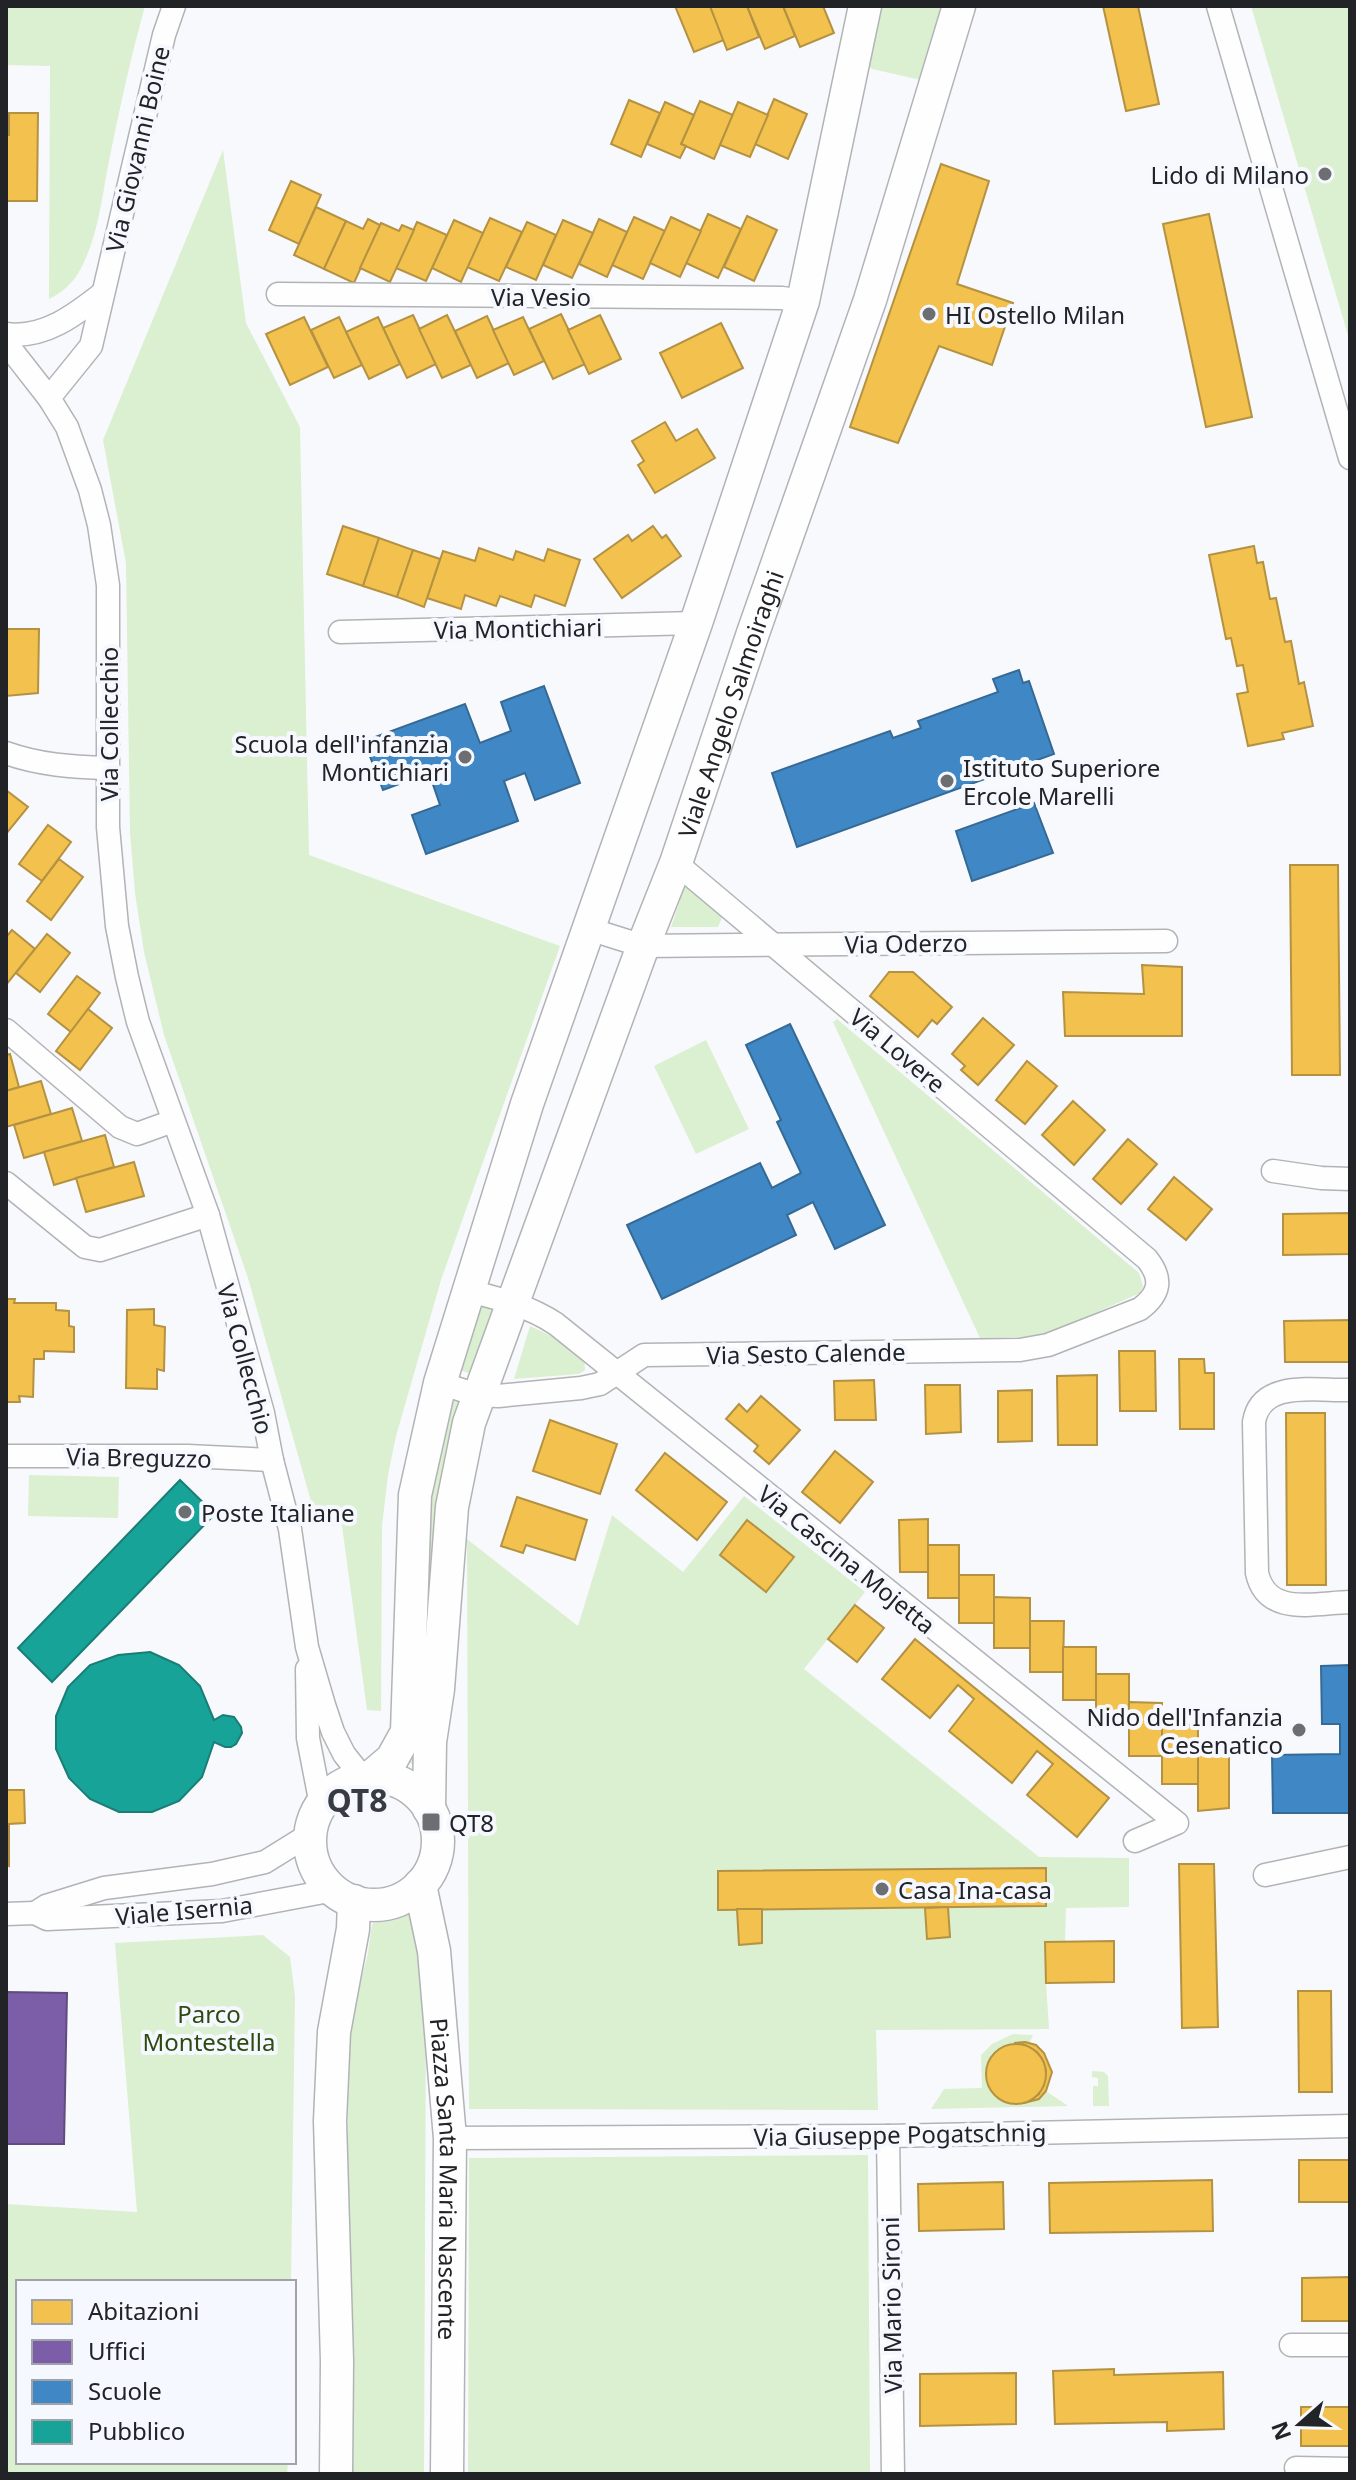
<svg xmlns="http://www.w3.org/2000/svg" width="1356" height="2480" viewBox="0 0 1356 2480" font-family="'Noto Sans',sans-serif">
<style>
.green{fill:#dbefd1;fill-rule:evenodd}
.homes{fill:#f2c14e;stroke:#b49242;stroke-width:2}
.offices{fill:#7b5ea7;stroke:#604c80;stroke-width:2}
.schools{fill:#3f88c5;stroke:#366a95;stroke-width:2}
.public{fill:#17a398;stroke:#1a7d76;stroke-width:2}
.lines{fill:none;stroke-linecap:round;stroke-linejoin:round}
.street-casing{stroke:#b2b3b6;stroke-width:25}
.secondary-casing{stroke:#b2b3b6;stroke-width:35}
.street{stroke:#fefeff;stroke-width:22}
.secondary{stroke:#fefeff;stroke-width:32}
.poi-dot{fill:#6d6e71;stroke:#f6f8ff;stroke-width:3}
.labels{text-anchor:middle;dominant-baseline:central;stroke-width:8;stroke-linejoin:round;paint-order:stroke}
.street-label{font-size:24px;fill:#222326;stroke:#f6f8ff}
.poi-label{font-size:24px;fill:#222326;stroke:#f6f8ff;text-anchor:start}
.park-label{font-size:24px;fill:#2d4b10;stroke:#f6f8ff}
.district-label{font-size:32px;font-weight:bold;fill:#393b42;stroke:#f6f8ff}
</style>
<rect width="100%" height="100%" fill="#f8f9fd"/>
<!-- green -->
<g class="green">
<path d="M6,6H145C131,56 120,106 110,156C102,194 99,236 80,270C73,283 62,293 49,299L50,66L6,65Z"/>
<polygon points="877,6 946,6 921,80 872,69 867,64"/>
<polygon points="1251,6 1350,6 1350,342"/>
<polygon points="223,150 246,323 300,427 309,855 560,946 441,1280 396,1436 388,1475 382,1526 381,1711 367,1710 342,1526 318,1525 314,1512 248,1278 164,1035 144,952 135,893 130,833 126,563 103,440"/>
<polygon points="686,883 723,915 718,927 671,927"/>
<polygon points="837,1019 1139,1273 1143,1286 1140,1293 1050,1333 1027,1337 980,1338 833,1022"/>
<polygon points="706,1040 749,1129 696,1154 654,1066"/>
<polygon points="480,1307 488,1307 495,1313 476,1371 468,1373 460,1370"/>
<polygon points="530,1326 558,1339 584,1359 585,1370 579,1374 514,1379"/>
<polygon points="451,1399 464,1404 416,1764 414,1765 406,1761 420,1552"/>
<polygon points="29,1475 119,1477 118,1518 28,1516"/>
<path d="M744,1496L865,1592L804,1669L1039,1857L1129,1858V1907L1066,1908L1065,1942L1046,1983L1049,2029L876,2030L878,2110L469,2109L467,1539L578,1626L612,1515L683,1572ZM1046,1868V1906L948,1907L949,1937L927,1939L925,1908L762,1909V1942L739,1945L737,1909H718V1871Z"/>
<polygon points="410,1911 421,1954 426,2010 424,2474 347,2474 348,2056 352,2015 368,1953 372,1924"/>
<polygon points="263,1935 290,1957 295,1996 291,2282 18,2282 18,2462 288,2462 287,2474 6,2474 6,2204 137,2212 115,1943"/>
<path d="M1013,2034L1033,2035L1030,2042C947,2042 1000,2140 1046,2091L1068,2106L931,2109L944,2089L982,2088L981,2055L992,2044Z"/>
<polygon points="1092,2071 1104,2072 1108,2076 1109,2106 1093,2106 1093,2086 1098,2086 1098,2078 1092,2077"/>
<polygon points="868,2155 870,2474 468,2474 469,2158"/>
</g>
<!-- homes -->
<g class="homes">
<polygon points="675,6 710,6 724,40 694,52"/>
<polygon points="710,6 747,6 759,37 727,50"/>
<polygon points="747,6 783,6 795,36 765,49"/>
<polygon points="783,6 823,6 834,33 800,47"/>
<polygon points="1103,6 1138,6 1159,104 1126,111"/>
<polygon points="774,99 807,114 788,159 755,144"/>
<polygon points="629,100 660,113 641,157 611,144"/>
<polygon points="700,101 733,115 714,159 681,144"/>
<polygon points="665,102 694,115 681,144 686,146 680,158 647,144"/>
<polygon points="738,102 768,115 750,157 720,145"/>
<polygon points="9,113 38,113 37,201 7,201 6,135 9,135"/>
<polygon points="941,164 989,181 957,284 1013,303 992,365 939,346 898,443 850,427"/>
<polygon points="291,181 321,195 299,244 269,230"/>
<polygon points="316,207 346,221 324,269 294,255"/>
<polygon points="708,214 741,229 718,278 686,263"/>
<polygon points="1209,214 1252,417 1206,427 1163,224"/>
<polygon points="747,216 777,230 754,281 724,267"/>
<polygon points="634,217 665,231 643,279 612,265"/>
<polygon points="671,217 701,231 680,277 650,263"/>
<polygon points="490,218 522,232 499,281 467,267"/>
<polygon points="368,219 380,225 354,283 324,269 346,221 363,229"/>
<polygon points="599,219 627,232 607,277 579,264"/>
<polygon points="454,220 483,233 461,282 432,268"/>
<polygon points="563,220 593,233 572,278 543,265"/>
<polygon points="417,222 447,235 426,281 396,268"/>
<polygon points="527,222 556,235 536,280 506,267"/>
<polygon points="381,223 399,231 402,225 414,230 390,282 360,268"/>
<polygon points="561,314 585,364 553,379 529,329"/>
<polygon points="413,315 436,364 407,378 383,328"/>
<polygon points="447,315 471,365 442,378 419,329"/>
<polygon points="600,315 621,359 589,374 568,330"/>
<polygon points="487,316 509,363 477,378 455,331"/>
<polygon points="304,317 328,367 290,385 266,334"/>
<polygon points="339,317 362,365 334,378 311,330"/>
<polygon points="378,317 400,364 369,379 346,332"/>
<polygon points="523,317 544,361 514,375 493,330"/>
<polygon points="721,323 743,368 682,398 660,353"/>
<polygon points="665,422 676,441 697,429 715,458 655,493 638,465 644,461 632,441"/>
<polygon points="343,526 379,538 363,586 327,574"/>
<polygon points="653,526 662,538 666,535 681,556 622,598 594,559 628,535 632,541"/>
<polygon points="379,538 413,550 397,597 363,586"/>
<polygon points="1254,546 1257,563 1263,562 1270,599 1276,598 1285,642 1291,641 1299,684 1304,682 1313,726 1282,733 1284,739 1248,746 1237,694 1248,692 1243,665 1237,666 1231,638 1226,639 1209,555"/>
<polygon points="479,548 513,560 516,551 544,561 548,549 580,560 565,606 535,595 531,607 500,596 496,606 465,595 461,609 427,598 443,551 475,561"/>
<polygon points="413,550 440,559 424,607 397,597"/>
<polygon points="6,629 39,629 38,693 6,696"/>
<polygon points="6,790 28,807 6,834"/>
<polygon points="48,825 71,842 42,881 19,864"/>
<polygon points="59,859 83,877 51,920 27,901"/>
<polygon points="1290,865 1338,865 1340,1075 1292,1075"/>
<polygon points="12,930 35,949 6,985 6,937"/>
<polygon points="47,934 70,953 40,992 16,973"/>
<polygon points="1142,965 1182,967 1182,1036 1065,1036 1063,992 1144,994"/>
<polygon points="889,972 913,972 952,1007 937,1024 932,1020 918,1037 870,996"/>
<polygon points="77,976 100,993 71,1032 48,1014"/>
<polygon points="88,1009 112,1028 80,1070 56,1051"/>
<polygon points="983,1018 1014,1045 978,1085 961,1070 965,1066 952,1054"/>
<polygon points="10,1054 19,1087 6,1091 6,1055"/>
<polygon points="1027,1061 1057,1086 1025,1124 996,1100"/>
<polygon points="41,1081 51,1114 6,1127 6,1091"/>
<polygon points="1073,1101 1105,1130 1074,1165 1042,1135"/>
<polygon points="72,1108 82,1141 24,1158 14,1125"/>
<polygon points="105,1135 114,1167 54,1185 44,1152"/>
<polygon points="1128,1139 1157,1164 1121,1204 1093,1179"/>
<polygon points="134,1162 144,1196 86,1212 76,1178"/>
<polygon points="1174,1177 1212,1209 1186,1240 1148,1209"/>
<polygon points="1350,1213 1350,1254 1283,1255 1283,1214"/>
<polygon points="6,1299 15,1299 14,1303 56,1303 56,1310 69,1311 69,1326 74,1327 74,1352 44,1351 44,1359 34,1359 33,1397 19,1396 20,1402 6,1402"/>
<polygon points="154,1309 154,1325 165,1327 164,1371 157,1369 157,1389 126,1388 127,1310"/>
<polygon points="1350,1320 1350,1362 1285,1362 1284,1321"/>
<polygon points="1119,1351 1155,1351 1156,1411 1120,1411"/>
<polygon points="1179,1359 1204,1359 1205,1373 1214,1373 1214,1429 1180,1429"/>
<polygon points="1097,1375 1097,1445 1058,1445 1057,1376"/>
<polygon points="874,1380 876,1420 835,1420 834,1381"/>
<polygon points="925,1385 960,1385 961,1432 926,1434"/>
<polygon points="1032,1390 1032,1441 998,1442 998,1391"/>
<polygon points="761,1396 800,1430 769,1464 754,1451 758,1446 726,1419 739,1404 747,1412"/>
<polygon points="1286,1413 1325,1413 1326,1585 1287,1585"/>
<polygon points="550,1420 617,1444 600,1494 533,1471"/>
<polygon points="835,1451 873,1482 840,1523 802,1492"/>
<polygon points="665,1453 727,1502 697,1540 636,1490"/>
<polygon points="517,1497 587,1520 575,1560 526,1545 523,1553 501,1546"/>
<polygon points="928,1519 928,1572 900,1572 899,1520"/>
<polygon points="747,1520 794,1557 766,1592 720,1555"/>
<rect x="928" y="1545" width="31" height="53"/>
<rect x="959" y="1575" width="35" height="48"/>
<polygon points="994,1597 1030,1598 1030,1648 994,1648"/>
<polygon points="855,1605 884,1628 857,1662 828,1639"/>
<polygon points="1030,1621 1064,1621 1063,1672 1030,1672"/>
<polygon points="915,1639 1109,1798 1077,1837 1027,1795 1053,1764 1037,1751 1012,1783 949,1731 974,1699 958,1685 930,1718 882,1679"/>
<rect x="1063" y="1647" width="33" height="53"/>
<rect x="1096" y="1674" width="33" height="52"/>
<polygon points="1129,1702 1162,1703 1162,1756 1129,1756"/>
<polygon points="1162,1724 1198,1725 1198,1784 1162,1784"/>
<polygon points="1198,1752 1229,1753 1229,1808 1198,1811"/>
<polygon points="6,1790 24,1790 25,1823 9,1824 9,1866 6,1865"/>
<polygon points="1179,1864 1214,1864 1218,2027 1182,2028"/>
<polygon points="1046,1868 1046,1906 718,1910 718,1871"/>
<polygon points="948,1907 950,1937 927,1939 925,1908"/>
<polygon points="737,1909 762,1909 762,1943 739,1945"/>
<polygon points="1114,1941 1114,1982 1046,1983 1045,1942"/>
<polygon points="1298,1991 1331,1991 1332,2092 1299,2092"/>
<polygon points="1025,2042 1036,2045 1044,2053 1052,2072 1046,2091 1039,2099 1024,2103 1039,2094 1046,2071 1043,2061 1037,2052 1025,2045 1014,2043"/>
<circle cx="1016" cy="2074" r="30"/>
<rect x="1299" y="2160" width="51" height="42"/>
<polygon points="1212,2180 1213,2231 1050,2233 1049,2183"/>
<polygon points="1003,2182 1004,2229 919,2231 918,2184"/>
<polygon points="1350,2277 1350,2321 1302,2321 1302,2278"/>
<polygon points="1114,2369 1114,2375 1223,2372 1224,2429 1167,2431 1167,2422 1055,2424 1053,2371"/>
<polygon points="1016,2373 1016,2424 920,2426 920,2374"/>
<rect x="1301" y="2407" width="49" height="39"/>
</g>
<!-- offices -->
<polygon class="offices" points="6,1992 67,1993 64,2144 6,2144"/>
<!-- schools -->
<g class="schools">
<polygon points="1019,670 1023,683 1029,681 1054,754 797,847 772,773 890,731 893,738 921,728 918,721 998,692 993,679"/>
<polygon points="544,686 580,783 535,800 525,773 504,781 518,821 426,854 412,815 440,805 429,773 383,790 364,741 465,704 480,743 511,731 501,702"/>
<polygon points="1034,803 1053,853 972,881 956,831"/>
<polygon points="790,1024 885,1225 835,1249 813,1202 787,1215 796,1235 662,1299 627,1225 760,1163 772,1188 801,1173 777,1122 781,1120 746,1045"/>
<polygon points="1350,1665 1350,1813 1273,1813 1272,1755 1340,1754 1340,1724 1322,1724 1321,1666"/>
</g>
<!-- public -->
<g class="public">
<polygon points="180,1480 215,1514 52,1682 18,1648"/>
<polygon points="150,1652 179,1665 200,1686 214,1720 223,1715 234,1717 241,1727 242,1733 236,1744 231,1747 225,1747 214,1742 202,1777 179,1801 152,1812 119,1812 90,1799 69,1778 56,1749 56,1716 68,1687 90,1665 118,1655"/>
</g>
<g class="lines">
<!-- street casing -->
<g class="street-casing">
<g id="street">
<polyline points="1218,6 1350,458"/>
<polyline points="278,294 782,298 803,301"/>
<path d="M6,334C44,339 75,315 103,293"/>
<polyline points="6,343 49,398 67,427 90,490 99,525 108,585 108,827 117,926 127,977 138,1022 208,1215 263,1413 272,1460 290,1529 307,1647 324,1705 333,1732 344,1754 363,1778"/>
<polyline points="49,398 91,346 164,35 174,6"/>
<polyline points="340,632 696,623"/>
<path d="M6,753C40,765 72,767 108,768"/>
<polyline points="589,929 643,946 1166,941"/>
<polyline points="6,1030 120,1127 137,1134 173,1121"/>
<polyline points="1273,1171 1321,1178 1350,1179"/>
<polyline points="6,1183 85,1247 100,1250 208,1215"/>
<path d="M469,1291C500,1299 529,1306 556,1324L1177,1823L1135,1841"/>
<path d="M440,1383L477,1395L498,1396L581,1388L600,1384L644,1355L1020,1350L1048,1345L1140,1309C1160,1294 1163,1279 1147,1259L676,863"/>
<path d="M1350,1390C1316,1391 1261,1379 1254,1422L1257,1573C1267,1617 1314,1603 1350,1602"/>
<polyline points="6,1456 188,1456 272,1460"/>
<polyline points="307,1669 308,1738 321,1805"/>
<polyline points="1265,1875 1350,1857"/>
<polyline points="35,1913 46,1906 104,1888 212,1874 265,1862 310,1834"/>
<polyline points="6,1914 35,1913 47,1919 222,1911 334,1890"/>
<polyline points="888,2136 893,2474"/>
<polyline points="450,2138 888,2136 1350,2126"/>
<polyline points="1291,2345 1350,2345"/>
<polyline points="1296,2468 1350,2469"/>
</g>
</g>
<!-- secondary casing -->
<g class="secondary-casing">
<g id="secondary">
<polyline points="371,1777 392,1759 407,1732 415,1495 440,1383 527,1104 696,623 803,301 865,6"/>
<circle cx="374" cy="1841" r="64"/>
<path id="s1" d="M429,1809L430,1742L438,1689L452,1507L469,1423L643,946L676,863L753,633L870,300L959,6"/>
<path id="s2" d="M420,1885L434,1951L450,2138L447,2474"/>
<polyline points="336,2474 337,2361 330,2121 334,2032 353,1929 354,1901"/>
</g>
</g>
<!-- street -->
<use href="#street" class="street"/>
<!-- secondary -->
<use href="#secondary" class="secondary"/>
</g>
<!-- markers -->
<g class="poi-dot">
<circle cx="1325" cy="174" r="8"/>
<circle cx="929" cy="314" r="8"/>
<circle cx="465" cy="757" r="8"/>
<circle cx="947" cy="781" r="8"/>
<circle cx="185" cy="1512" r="8"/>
<circle cx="1299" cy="1730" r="8"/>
<rect x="421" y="1812" width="20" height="20" rx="4"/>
<circle cx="882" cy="1889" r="8"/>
</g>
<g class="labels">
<!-- street labels -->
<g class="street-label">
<text transform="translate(137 149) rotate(-77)">Via Giovanni Boine</text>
<text x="541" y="296">Via Vesio</text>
<text transform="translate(518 628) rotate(-1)">Via Montichiari</text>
<text stroke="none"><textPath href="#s1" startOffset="1154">Viale Angelo Salmoiraghi</textPath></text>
<text transform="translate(108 724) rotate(-90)">Via Collecchio</text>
<text transform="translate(906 943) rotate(-1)">Via Oderzo</text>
<text transform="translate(898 1050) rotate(40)">Via Lovere</text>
<text transform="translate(806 1353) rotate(-1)">Via Sesto Calende</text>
<text transform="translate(246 1359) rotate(75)">Via Collecchio</text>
<text transform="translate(139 1457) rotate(1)">Via Breguzzo</text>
<text transform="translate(847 1559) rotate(39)">Via Cascina Mojetta</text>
<text transform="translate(184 1910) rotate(-5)">Viale Isernia</text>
<text transform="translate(900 2134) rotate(-1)">Via Giuseppe Pogatschnig</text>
<text stroke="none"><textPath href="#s2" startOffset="296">Piazza Santa Maria Nascente</textPath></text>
<text transform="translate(891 2305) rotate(-91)">Via Mario Sironi</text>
</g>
<!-- poi labels -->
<g class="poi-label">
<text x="1309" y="174" text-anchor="end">Lido di Milano</text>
<text x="945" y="314">HI Ostello Milan</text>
<text x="449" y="743" text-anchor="end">Scuola dell'infanzia<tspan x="449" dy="28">Montichiari</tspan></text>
<text x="963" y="767">Istituto Superiore<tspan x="963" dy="28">Ercole Marelli</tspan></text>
<text x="201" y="1512">Poste Italiane</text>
<text x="1283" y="1716" text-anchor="end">Nido dell'Infanzia<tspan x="1283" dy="28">Cesenatico</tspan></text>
<text x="449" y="1822">QT8</text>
<text x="898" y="1889">Casa Ina-casa</text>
</g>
<!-- park labels -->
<g class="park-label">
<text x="209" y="2013">Parco<tspan x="209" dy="28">Montestella</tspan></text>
</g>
<!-- district labels -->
<g class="district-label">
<text x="357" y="1799">QT8</text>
</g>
</g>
<!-- border -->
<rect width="1356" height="2480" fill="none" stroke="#222326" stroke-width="16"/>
<!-- legend -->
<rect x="16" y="2280" width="280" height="184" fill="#f6f8ff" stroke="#a1a3a8" stroke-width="2"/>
<rect x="32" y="2300" width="40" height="24" fill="#f2c14e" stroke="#a1a3a8" stroke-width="2"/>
<text x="88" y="2320" font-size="24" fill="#222326">Abitazioni</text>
<rect x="32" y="2340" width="40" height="24" fill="#7b5ea7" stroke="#a1a3a8" stroke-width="2"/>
<text x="88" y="2360" font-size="24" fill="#222326">Uffici</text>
<rect x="32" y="2380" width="40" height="24" fill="#3f88c5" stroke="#a1a3a8" stroke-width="2"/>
<text x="88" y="2400" font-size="24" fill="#222326">Scuole</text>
<rect x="32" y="2420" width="40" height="24" fill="#17a398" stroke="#a1a3a8" stroke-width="2"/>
<text x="88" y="2440" font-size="24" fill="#222326">Pubblico</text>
<!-- north arrow -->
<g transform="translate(1300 2424) rotate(250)" stroke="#f6f8ff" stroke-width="6" paint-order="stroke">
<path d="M0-6L14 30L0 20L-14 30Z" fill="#222326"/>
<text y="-12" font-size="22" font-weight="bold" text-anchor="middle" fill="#222326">N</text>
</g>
</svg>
